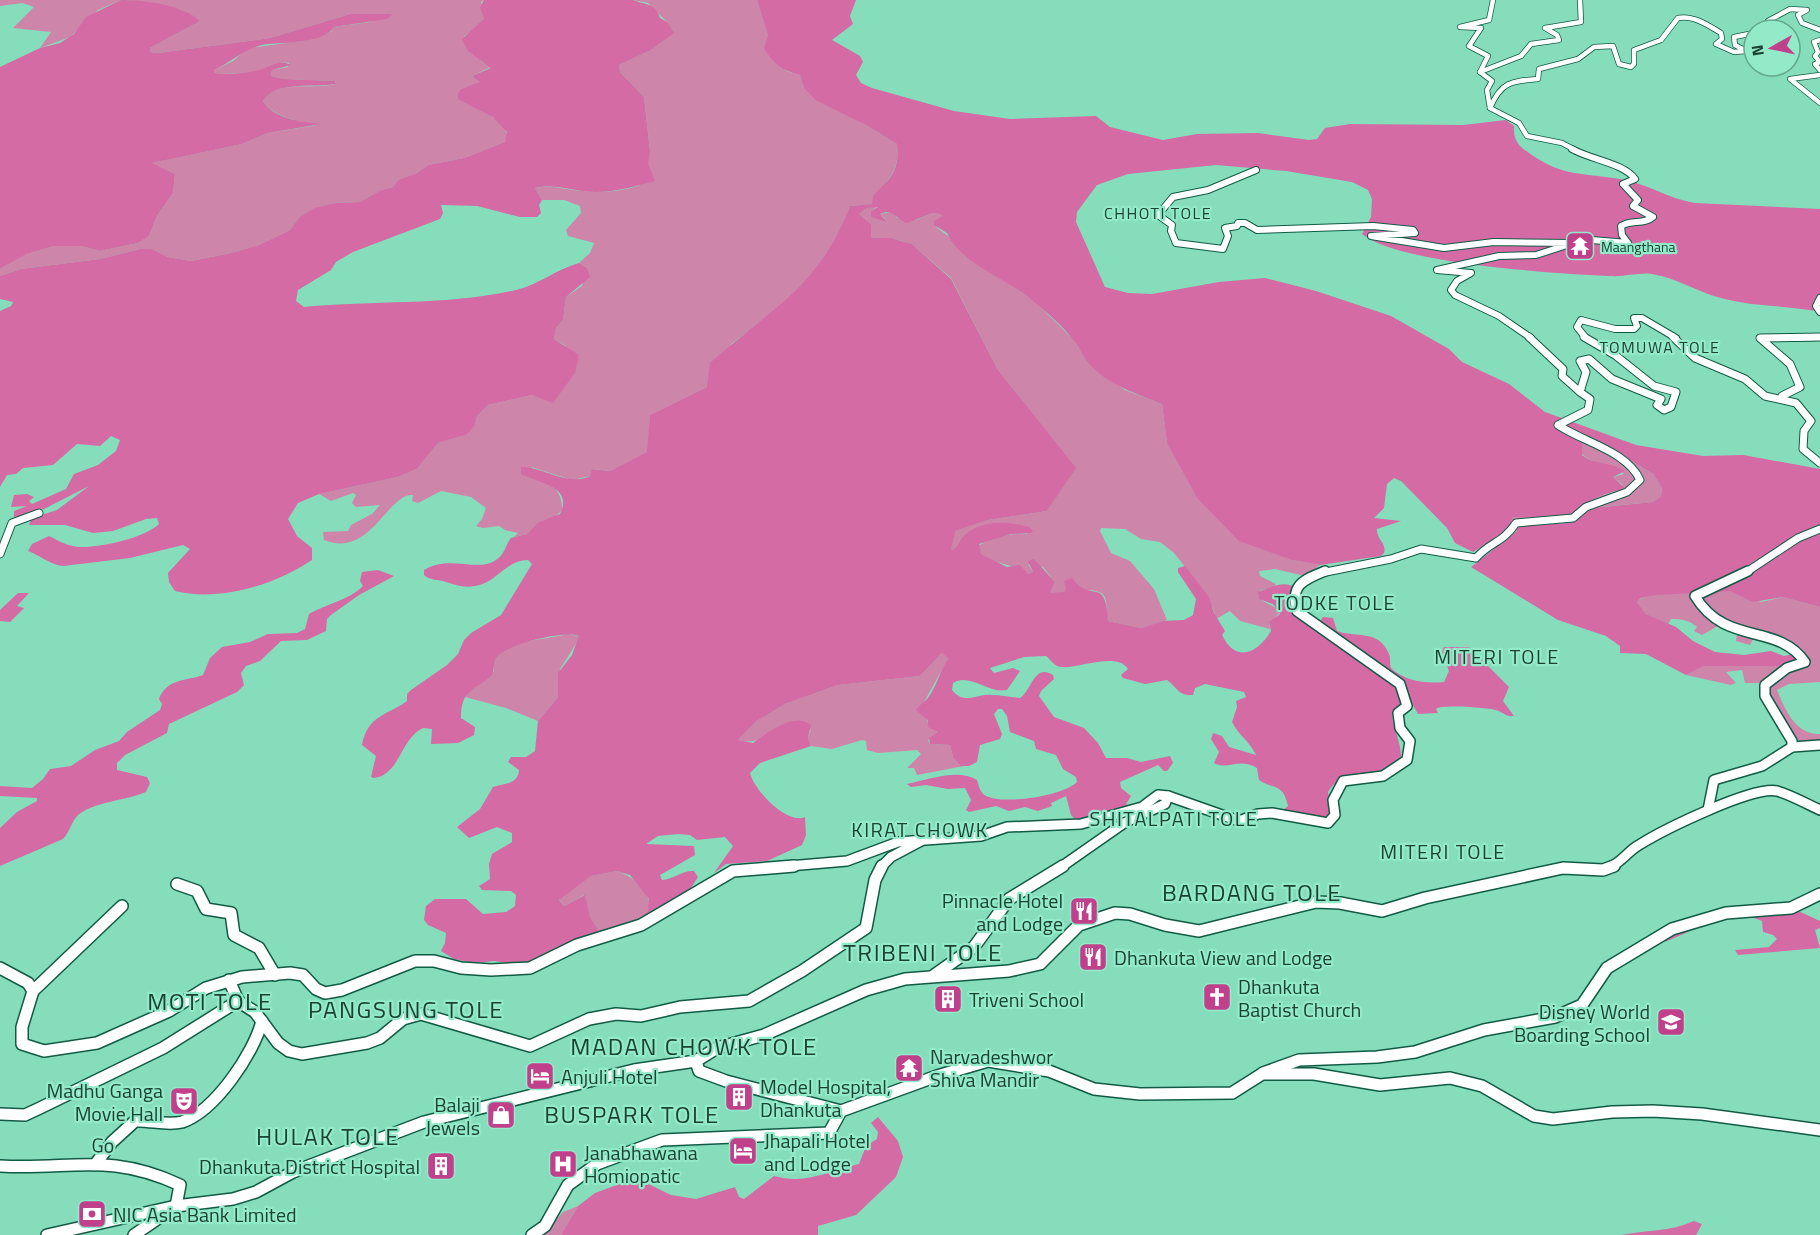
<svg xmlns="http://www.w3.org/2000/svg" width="1820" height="1235" viewBox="0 0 1820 1235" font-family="'Titillium Web',sans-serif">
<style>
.green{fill:#ce85aa}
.forest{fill:#d46ba4}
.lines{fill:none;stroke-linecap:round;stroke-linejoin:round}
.minor-far4-casing{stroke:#115b45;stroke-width:6}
.minor-far3-casing{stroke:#115b45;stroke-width:8}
.minor-far2-casing{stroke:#115b45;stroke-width:9}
.minor-far1-casing{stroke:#115b45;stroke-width:12}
.minor-casing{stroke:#115b45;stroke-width:14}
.minor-far4{stroke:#fff;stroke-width:4.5}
.minor-far3{stroke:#fff;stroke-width:6}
.minor-far2{stroke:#fff;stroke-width:7}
.minor-far1{stroke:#fff;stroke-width:9}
.minor{stroke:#fff;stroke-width:11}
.labels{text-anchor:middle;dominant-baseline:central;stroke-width:4.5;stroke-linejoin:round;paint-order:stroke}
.far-poi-label{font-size:14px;fill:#1c4234;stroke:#92eac9;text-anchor:start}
.far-quarter-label{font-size:16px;letter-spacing:1.5px;fill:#1c4234;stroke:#92eac9}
.quarter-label{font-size:20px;letter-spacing:1.5px;fill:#1c4234;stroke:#92eac9}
.near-poi-label{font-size:20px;fill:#1c4234;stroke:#92eac9;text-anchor:start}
.near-street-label{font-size:20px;fill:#1c4234;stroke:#92eac9}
.near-quarter-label{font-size:24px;letter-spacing:1.5px;fill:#1c4234;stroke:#92eac9}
</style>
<rect width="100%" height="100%" fill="#85ddbc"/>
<!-- green -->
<g class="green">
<polygon points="0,0 121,0 98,10 70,37 40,48 51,32 13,28 34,7 22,3 0,6"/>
<path d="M129,0H484L481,2L484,19L477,29L464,36L481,61L491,67L472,76L482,82L461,89L459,100C475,108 504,117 508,137L505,142L464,158L428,165L417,173L398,180L393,187L381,190L360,202L336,203L301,217L290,230L259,245L231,253L191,261L168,257L152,249H140L100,259L21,269L0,276V269L25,254L54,246H81L100,251L138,243L149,236L157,216L173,193L175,174L151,163L242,144L268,133L318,125C300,121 274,118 263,101C277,79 314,90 336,84L335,81L284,79L271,76L272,70L288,67L289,63C277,61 272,66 262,70C251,73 225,75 214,73V70L233,61L248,48L302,41L331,32L334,27L370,22L392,14H350L270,38L158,53L150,52V48L200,21L182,10Z"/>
<path d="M633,0H757L768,36L786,71L800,75L804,88L897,144C901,176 883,179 872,204L850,206L839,237L820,266L780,307L731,344L707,387L650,415L648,452L610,471L593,469L590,476L572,480L531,467C546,481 563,488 562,510L555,517L537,523L527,534L514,537L518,533L505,530L499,526L483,528L476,526L482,519L486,508L471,497L441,491L418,503L412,501L413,495C388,492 371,559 324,540L323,532L348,531L351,525L372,514L380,505L356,507L352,503L356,495L353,493L331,501L319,494L398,477L417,469L438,443L467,433L475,425L477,416L488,405L532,395L553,402L557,396L566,346L554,339L556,328L563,320L566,297L582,286L587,268L579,263L590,253L594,243L568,236L566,230L581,213L580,206L564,200H542L535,188C549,185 559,188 573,190C595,193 618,193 640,185L650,150L644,97L620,72L619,65L649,51L667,22L648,3Z"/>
<path d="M878,206L871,211L887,221L880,214L894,212L897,218L916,220L933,213L940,214L942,216L935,221L936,227L1033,300L1073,339L1090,365L1125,390L1162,404L1167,443L1292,560L1320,565L1305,576L1275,569L1259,571L1260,576L1276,584L1273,588L1261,590L1258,595C1262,604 1274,604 1280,612L1269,624L1270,629L1240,621L1230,611L1216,619L1213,608L1190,573L1174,553L1160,542L1141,539L1125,529L1101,528L1100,531L1111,553L1130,561L1154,589L1167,620L1141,628L1108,621C1104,602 1113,590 1084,590L1075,583L1061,594L1050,593L1055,582L1043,567L1028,564L1033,572L1028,574C1014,563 997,566 981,554L978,546C991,538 1012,532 1027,534L1023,525L974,530C963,534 962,548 951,550L954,531L988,520L1047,511L1075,468L998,370L951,278L912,244L895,239L871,238V224L859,214L867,208Z"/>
<path d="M1585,436L1593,438L1653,474L1662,488L1661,496L1653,502L1601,507L1588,511L1569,523H1548L1517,530L1501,545L1513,517H1553L1584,507L1600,496L1614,492L1623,485L1613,477L1624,474C1612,462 1594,466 1582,454V437Z"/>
<path d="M1730,591L1761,602L1783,597L1820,607V682L1789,684L1777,690C1785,710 1796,735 1820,734V741C1814,741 1807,743 1801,741C1783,736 1770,698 1763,683H1745L1742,670L1726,672L1736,683L1731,685L1686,675L1702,666L1790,664L1793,651L1753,639L1750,645L1736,641L1737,634L1718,626L1702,635L1694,631L1697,627C1689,620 1682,619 1671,619L1668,624L1646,614L1637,602C1645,590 1713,591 1730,591Z"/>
<path d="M567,634L579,636L578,641L560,669L558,697L538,721L506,708L465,697L469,691L494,671L493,662C508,638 544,641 567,634Z"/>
<path d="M942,653L948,659L924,702L928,723L938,733L928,740L930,744L950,745L953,757L964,766L917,775L914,768H907L921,754L917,750L878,753L867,750L866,741L862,740L832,749L811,746L808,738L811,729C792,733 755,745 738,740L757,721L785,704L838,685L920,676Z"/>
<path d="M617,871C637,877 666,905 637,922C627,928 612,930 601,934L590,917L584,895L564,906L559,899L591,876Z"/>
<polygon points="578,1206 561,1235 543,1235 563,1212"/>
</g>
<!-- forest -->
<g class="forest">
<path d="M121,0C145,0 183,5 200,21L150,48V52L158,53L270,38L350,14H393L387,19L334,27C327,42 284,43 268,44C247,46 233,61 214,70V73C227,75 246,73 259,70C271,67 278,58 291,65L272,70L271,76L284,79L335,81L336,84C315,88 276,80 263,101C274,119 302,122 321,124L268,133L242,144L152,163L175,174L173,193L157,216L149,236L138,243L100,251L81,246H54L26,254L0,269V67L40,48L60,43L74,34L86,17Z"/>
<path d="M484,0H633C645,5 656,3 660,18L667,22L674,33L649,51L619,65L620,72L644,97L650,151L648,164L655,181C635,186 617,192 596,192C575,192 555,183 535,188L542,200L539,205L541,213L537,217H520L477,206L441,205L443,213L440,219L353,252L336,262L331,270L298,290L296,301L304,307C375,300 446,306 516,290C538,285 557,269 579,263L587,268L590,277L566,297L563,320L556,328L554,339L579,355L575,373L553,403L532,395L488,405L477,416L475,425L467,434L438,443L417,469L398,477L319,494L298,503L288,519L297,536L312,548V560C275,585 219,602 175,591L169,582L168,573L190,549L183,545L130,558L63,566C50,565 40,555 28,551L32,544L49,536C59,541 67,546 79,547C99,548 145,538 159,524L157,518L146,519L113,531L93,533L65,525H29L32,518L57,510L89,486L44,509L14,518V511L27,506L11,507L14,495L27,494L34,497L29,501L32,504L66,489L74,474L98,465L116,451L120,440L111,436L100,446L77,444L53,465L23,468L16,474L7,475L0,487V311L11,306L13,302L0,299V276L21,269L100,259L140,249H152L168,257L191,261L231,253L259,245L290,230L300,217L315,208L336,203L360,202L381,190L393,187L398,180L417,173L428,165L464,158L505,142L507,132L493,117L459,100L457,96L461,89L480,82L472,76L491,68L468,51L462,39L484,19L480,7Z"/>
<path d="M757,0H856L850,16L853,24L832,40L860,56L863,62L856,75L861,83L872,88L954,111L1010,119L1096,116L1110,127L1163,140L1197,134L1258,133L1309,140L1317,139L1325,128L1350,124L1463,125L1506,120L1514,126C1513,142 1520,147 1532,155C1563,177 1585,173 1620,179C1646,183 1669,199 1695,203L1820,209V312C1788,305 1752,307 1721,298C1697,292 1677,278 1652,274C1640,272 1624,277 1611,276C1560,274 1398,264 1362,234L1371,217L1372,199L1368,190L1352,182L1286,171L1216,165L1128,174L1097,185L1077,212L1076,222L1105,287L1128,293L1152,294L1219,282L1265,278L1316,291L1391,316L1449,349L1462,362L1509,384L1545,412L1636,445L1703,456L1743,455L1820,469V607L1783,597L1753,602L1730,591L1656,595L1641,598L1637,602L1646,614L1676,627L1693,641L1715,652L1744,655L1771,651L1784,656L1793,654L1800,659L1777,666H1703L1686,675L1646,654L1620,653V646L1606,636L1558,620L1471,567L1517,531L1516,526L1569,523L1593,508L1653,502L1661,496L1662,488L1653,474L1593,438L1582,437V455C1594,465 1612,462 1625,471L1613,477L1625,488L1600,496L1566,517H1513L1508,531L1473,552L1455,543L1447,528L1401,481L1394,478L1387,484L1384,508L1374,518L1401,521L1377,529C1376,539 1387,543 1384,553L1381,556L1320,565L1292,560L1239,541L1198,499L1167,443L1162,404C1137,394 1109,385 1090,365C1084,358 1080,349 1075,342C1064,327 1046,312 1032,300C1005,277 961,264 947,233L934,225V221L942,216L940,214L933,213L907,223C896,219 893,208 880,214L887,222L871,217V211L878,207L867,208L859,214L871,224V238H891L912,244L951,279L998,370L1076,468L1047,511L988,520L955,531L951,550C960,548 958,540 966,534C983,520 1008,521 1029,527L1033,531L1031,533L1011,534L979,544L981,554L1007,567L1020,565L1028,574L1033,572L1028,561L1034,559L1055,582L1050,593L1064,592L1066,589L1064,581L1072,578C1091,604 1106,575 1108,621L1141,628L1163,621L1184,620L1193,615L1196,599L1178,572V568L1185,566L1209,597L1214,613L1225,631L1222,635C1236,664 1258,653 1271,631L1269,622L1280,614L1273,604L1259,599L1258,592C1270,588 1283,580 1294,587L1289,597L1290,608L1397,687L1402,702L1392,714C1393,730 1401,741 1401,757C1394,762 1384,772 1378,774C1355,778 1343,769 1328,792L1331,808L1327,817L1282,811L1288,806C1283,783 1274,790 1259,780L1257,768C1238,757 1228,771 1214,763L1219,752L1211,739L1213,733L1222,736L1229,747L1256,755C1248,739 1239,736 1232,722L1237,707L1236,701L1246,697L1244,692L1205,684L1195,688L1193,695C1178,696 1178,688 1167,680L1145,684L1123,678L1121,675L1128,669C1117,651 1078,669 1061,667C1054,666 1051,660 1046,656L1024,657L990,668L994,673L1013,668L1020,671L1007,690C989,694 969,672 953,683L952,690C965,706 977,693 992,695C1001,695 1010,697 1020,698C1032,690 1034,663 1053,675L1054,679L1041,691L1039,696L1054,717L1084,728L1098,743L1106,758H1127L1141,762L1170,756L1173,763L1167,771H1164L1158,765L1120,782L1121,788L1131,796L1126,804L1131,807L1078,822L1071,815L1066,796L1051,803L1052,806L1038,811L1025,807L1009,811L996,806L969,812L966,810L971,800L965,788L948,789L926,785L911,787L907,784C929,780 957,768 977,780C979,786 980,793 986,796C1004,805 1063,796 1077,782L1076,777L1063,769L1056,755L1036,749L1034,741L1010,732L1007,716L1002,709H998L994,714L1002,734L1000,739L980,745L977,762L969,766H961L953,757L950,745L930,744L929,738L938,732L928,727V720L916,710C919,705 923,703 927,699C936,689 940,670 948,659L942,653L920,676L838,685L785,704L757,721L738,740L753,743C768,733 793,711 811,725L808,738L811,746L760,763L750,773C754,790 787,825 805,817L806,835L802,845L767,861L726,864L714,873L733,846L725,837L697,840L690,835L678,834L658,836L646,844L694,846L695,855L660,875L662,880C674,879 683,870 694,871L698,877L684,899L638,922L648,911L649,899L630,875L617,871L591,876L559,900L564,906L585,895L590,917L601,934L528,966L494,961L475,963L454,959L441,951L445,943L446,933L428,925L424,920L426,906L435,899H466L483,914L506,912L515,906L516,895L511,891L482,890L479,886L490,879L489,864L492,854L512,842V833L497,827L469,838L457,827L480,809L493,787C504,783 518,785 519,770L508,762L511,757H526L535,751L538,721L558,697V673L572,655L579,636C565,630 507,644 497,657C492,662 495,669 492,675C474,691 461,689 461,718L475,727L474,735L458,743L431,744L432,729L423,728C400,739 400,775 374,778L371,777L376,756L362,745C368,715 386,716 407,701V694L411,690L447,665L458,654L464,640L471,633L501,615L532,564L528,560C498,560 494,600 446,582C438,579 431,581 424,575V570C449,554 478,573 496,560C506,553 505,545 511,538L527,534L537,523L560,514C574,486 538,483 521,474V467C544,467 569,487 590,476L592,469L610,471L647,452L650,415L707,387L710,363C771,308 819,288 850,206L872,204L873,196C890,178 900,172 897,144L864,124L817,101L804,88L800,75C783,71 773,64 764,48L768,36Z"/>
<path d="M378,570L394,576L359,595L331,615L327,619L326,631L307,640L281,641L260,661L246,666L241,673L244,685L237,692L169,724L167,733L125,755L117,763V770L147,777L150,783L146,792C125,801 96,801 78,815C71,822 70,832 63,839L0,866V828L17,812L37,801V798L0,796V786L32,788L43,779L50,769L71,766L95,750L119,741L127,732L160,710L162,704L159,699C167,678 187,681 203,675L210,658L222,647L250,642L268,634L297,633L305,629L309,614C326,604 349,600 363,586L360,581L362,572Z"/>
<polygon points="18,593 29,593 17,606 24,608 10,622 0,621 0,610"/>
<path d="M1323,617L1333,618L1337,631C1356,638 1379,629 1389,654C1391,659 1389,662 1391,668C1404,681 1426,684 1444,682L1449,671L1442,653L1444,647H1469L1509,687L1503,701L1514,716C1506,717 1503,712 1496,710C1487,708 1442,704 1436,709L1438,713L1418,714L1405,691L1318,625Z"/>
<path d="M1796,910L1820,921V928L1815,930L1820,948L1738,955L1735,950L1769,947L1777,939L1773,935L1763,932L1762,921C1732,906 1692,932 1664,942L1661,939L1733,915L1774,914Z"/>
<path d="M878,1117L898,1141L903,1157L896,1177L856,1215L818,1226V1235H561L578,1206L595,1193L636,1178L671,1195L696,1199L735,1187L739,1197L744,1199L774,1176C807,1185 828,1171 859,1164L866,1146L877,1139L878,1132L871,1123Z"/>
<path d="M1694,1221L1702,1224L1696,1235H1621C1645,1230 1670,1232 1694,1221Z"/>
</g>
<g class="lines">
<!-- minor-far4 casing -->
<g class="minor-far4-casing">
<g id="minor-far4">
<polyline points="1493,0 1489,20 1460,27 1481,28 1469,46 1488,56 1480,72 1492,81 1487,90 1490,108 1519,123 1527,136 1562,143 1575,150"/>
<polyline points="1774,30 1768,21 1790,9 1807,10 1798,15 1802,23 1820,30"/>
<polyline points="1820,40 1814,42 1818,52 1815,56 1820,62 1815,64 1820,70"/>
<polyline points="1480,72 1521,56 1531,44 1559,40 1557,35 1545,28 1581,22 1580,0"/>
<polyline points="1820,75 1790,79 1820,103"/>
<path d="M1490,108C1501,82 1511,81 1538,79L1539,69L1578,59L1594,47L1613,46L1619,64L1631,67L1634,64V50L1661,40L1678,18C1693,15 1708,25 1721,33L1722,39L1716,44L1734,52L1746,51L1735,45L1734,37L1754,33"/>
</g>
</g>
<!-- minor-far3 casing -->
<g class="minor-far3-casing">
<g id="minor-far3">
<path d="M1572,149C1591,160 1624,163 1635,179L1623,184L1638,200L1633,206L1653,217C1644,225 1631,219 1621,226L1622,235L1628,243L1580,239L1573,243"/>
<polyline points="1256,170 1208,190 1173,197 1158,215 1172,225 1171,231 1176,243 1223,249 1228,236 1225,228 1237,226 1238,223 1245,223 1257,230 1373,226 1413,230 1415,233 1371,236 1444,248 1494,242 1573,243 1536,255 1499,256 1437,270 1471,273 1457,281 1451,290 1455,295 1499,316 1531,338"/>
<polyline points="1820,298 1816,306 1820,312"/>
<polyline points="1586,338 1577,327 1581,320 1615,329 1634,329 1637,326 1634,318 1642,318 1676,338"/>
<polyline points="1760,338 1820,337"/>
</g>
</g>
<!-- minor-far2 casing -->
<g class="minor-far2-casing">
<g id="minor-far2">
<polyline points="1529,337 1563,369 1562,376 1580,392 1586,372 1580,361 1589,359 1612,379 1661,399 1657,405 1664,410 1671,407 1676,392 1654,386 1615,355 1584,337"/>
<polyline points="1673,337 1695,358 1745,379 1765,396 1796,403 1811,421 1804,431 1803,449 1820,463"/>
<polyline points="1782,396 1800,387 1790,364 1760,338 1820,337"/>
<polyline points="0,554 12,523 39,513"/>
<path d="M1321,573L1391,559L1421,549L1476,558C1491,541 1502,544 1516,523L1573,518L1586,507L1627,492L1640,480C1627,451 1583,442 1558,425L1588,410L1590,399L1580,392"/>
<polyline points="1745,573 1798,538 1820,529"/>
</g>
</g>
<!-- minor-far1 casing -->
<g class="minor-far1-casing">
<g id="minor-far1">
<path d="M1748,571L1695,596C1726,647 1777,622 1805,662L1787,668L1765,685V696L1792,741V747"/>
<polyline points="1708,810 1714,780 1762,766 1792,747 1820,745"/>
<path d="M777,867L847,861L898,842L981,836L1007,827L1081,824L1142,807L1158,795L1168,796L1239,821L1258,814L1272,813L1328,823L1335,815L1333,800L1343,781L1383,776L1407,760L1410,741L1400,728L1398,713L1407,706L1400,684L1297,611C1290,585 1303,580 1325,571"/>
<polyline points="881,867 891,857 921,841"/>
<polyline points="1061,867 1124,823 1165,804 1168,796"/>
<path d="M1610,867C1622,862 1628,851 1639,845C1663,830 1752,786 1777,791C1791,795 1807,804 1820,810"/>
</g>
</g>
<!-- minor casing -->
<g class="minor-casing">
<g id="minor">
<polyline points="177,884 197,891 206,909 231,913 234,935 259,948 275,975"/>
<polyline points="0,968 28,983 33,991 22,1027 22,1044 44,1051 97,1043 169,1011 206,988 242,977 290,973 303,975 316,989 325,993 342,990 415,961 434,961 461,968 491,970 530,968 577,945 641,925 733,871 794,866"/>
<polyline points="933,976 974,947 1009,899 1063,866"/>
<polyline points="229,980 238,1001"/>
<polyline points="33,991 122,906"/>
<polyline points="696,1061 717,1048 764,1035 866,990 905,979 1009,971 1040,964 1079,925 1115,913 1130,914 1165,925 1199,931 1316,902 1340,903 1382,911 1425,898 1563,868 1603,870 1614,866"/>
<polyline points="1263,1073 1299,1060 1377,1057 1415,1052 1484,1030 1555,1017 1582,1005 1607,968 1672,929 1726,913 1791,908 1820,894"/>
<polyline points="0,1114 25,1115 40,1108 163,1048 238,1001 255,1012 278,1043 289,1051 302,1054 367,1043 380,1038 403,1019 421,1014 530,1046 589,1019 616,1014 641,1016 680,1007 749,1001 802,971 866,928 875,880 882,866"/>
<path d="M97,1162L112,1142L135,1121C150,1120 167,1126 182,1122C215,1111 254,1053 262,1021"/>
<path d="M0,1166C72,1170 109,1152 180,1185L176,1206L134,1235"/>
<polyline points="47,1235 176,1206 233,1199 256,1192 293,1172 424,1122 634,1070 696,1061 699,1071 726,1081 841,1111"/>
<polyline points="532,1235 545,1226 568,1185 597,1164 662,1140 829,1133 841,1111 937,1076 988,1061 1049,1071 1094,1089 1140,1094 1232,1093 1262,1074 1314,1074 1380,1085 1450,1078 1482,1086 1534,1116 1553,1119 1612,1112 1653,1111 1702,1114 1820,1130"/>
</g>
</g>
<!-- minor-far4 -->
<use href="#minor-far4" class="minor-far4"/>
<!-- minor-far3 -->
<use href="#minor-far3" class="minor-far3"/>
<!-- minor-far2 -->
<use href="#minor-far2" class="minor-far2"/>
<!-- minor-far1 -->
<use href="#minor-far1" class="minor-far1"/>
<!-- minor -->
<use href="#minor" class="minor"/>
</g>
<!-- icons -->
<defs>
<g id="temple-square" transform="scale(1.5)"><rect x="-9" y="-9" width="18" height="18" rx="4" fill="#c0408c" stroke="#92eac9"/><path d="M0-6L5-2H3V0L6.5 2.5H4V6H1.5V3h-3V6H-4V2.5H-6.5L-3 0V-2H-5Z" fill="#fff"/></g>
<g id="restaurant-square" transform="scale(1.5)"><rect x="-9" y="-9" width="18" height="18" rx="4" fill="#c0408c" stroke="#92eac9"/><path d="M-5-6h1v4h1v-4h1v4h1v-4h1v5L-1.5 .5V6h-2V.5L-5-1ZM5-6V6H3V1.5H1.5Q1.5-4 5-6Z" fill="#fff"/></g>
<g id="church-square" transform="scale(1.5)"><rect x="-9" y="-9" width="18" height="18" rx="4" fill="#c0408c" stroke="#92eac9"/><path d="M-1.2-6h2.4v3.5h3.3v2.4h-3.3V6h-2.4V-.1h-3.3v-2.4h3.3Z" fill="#fff"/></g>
<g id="building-square" transform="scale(1.5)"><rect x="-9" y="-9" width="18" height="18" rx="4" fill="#c0408c" stroke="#92eac9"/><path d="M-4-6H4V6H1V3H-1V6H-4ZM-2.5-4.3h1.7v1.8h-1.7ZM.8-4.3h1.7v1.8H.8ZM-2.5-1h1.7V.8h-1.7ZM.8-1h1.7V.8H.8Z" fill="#fff"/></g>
<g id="school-square" transform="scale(1.5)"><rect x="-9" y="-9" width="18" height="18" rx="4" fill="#c0408c" stroke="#92eac9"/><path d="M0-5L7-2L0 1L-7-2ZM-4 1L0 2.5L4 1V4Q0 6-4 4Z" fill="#fff"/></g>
<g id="hotel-square" transform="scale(1.5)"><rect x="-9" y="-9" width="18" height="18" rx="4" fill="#c0408c" stroke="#92eac9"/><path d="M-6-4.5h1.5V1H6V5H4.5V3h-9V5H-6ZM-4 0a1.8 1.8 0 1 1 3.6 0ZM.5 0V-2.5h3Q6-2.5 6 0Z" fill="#fff"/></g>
<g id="theatre-square" transform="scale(1.5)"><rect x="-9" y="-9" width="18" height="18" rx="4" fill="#c0408c" stroke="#92eac9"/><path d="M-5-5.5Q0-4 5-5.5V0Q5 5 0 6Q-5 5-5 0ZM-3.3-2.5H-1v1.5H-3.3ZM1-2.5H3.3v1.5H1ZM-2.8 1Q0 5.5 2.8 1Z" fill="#fff"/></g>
<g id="shop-square" transform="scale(1.5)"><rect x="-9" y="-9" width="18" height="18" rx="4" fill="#c0408c" stroke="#92eac9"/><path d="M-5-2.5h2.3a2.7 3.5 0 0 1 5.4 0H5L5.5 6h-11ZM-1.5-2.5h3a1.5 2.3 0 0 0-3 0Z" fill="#fff"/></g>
<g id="hospital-square" transform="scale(1.5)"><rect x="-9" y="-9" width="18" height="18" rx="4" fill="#c0408c" stroke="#92eac9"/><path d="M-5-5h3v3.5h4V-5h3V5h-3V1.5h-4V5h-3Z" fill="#fff"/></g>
<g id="bank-square" transform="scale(1.5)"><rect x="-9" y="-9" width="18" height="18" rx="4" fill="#c0408c" stroke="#92eac9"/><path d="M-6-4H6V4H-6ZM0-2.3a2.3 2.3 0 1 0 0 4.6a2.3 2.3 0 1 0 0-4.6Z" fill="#fff"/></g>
</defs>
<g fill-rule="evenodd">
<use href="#temple-square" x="1580" y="246"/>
<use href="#restaurant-square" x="1084" y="911"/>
<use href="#restaurant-square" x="1093" y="957"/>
<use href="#church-square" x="1217" y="997"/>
<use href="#building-square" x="948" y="999"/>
<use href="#school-square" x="1671" y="1022"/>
<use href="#temple-square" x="909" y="1068"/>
<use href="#hotel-square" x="540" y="1076"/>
<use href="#building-square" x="739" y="1097"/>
<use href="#theatre-square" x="184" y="1101"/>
<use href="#shop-square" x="501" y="1115"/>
<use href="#hotel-square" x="743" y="1151"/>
<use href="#hospital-square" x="563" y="1164"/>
<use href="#building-square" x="441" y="1166"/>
<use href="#bank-square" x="92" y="1214"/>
</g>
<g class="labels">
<!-- far-poi labels -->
<g class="far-poi-label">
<text x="1601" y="246">Maangthana</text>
</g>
<!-- far-quarter labels -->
<g class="far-quarter-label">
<text x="1158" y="213">CHHOTI TOLE</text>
<text x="1660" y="347">TOMUWA TOLE</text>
</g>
<!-- quarter labels -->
<g class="quarter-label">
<text x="1335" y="602">TODKE TOLE</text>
<text x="1497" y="656">MITERI TOLE</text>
<text x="1174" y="818">SHITALPATI TOLE</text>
<text x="920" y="829">KIRAT CHOWK</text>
<text x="1443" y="851">MITERI TOLE</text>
</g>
<!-- near-poi labels -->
<g class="near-poi-label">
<text x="1063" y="900" text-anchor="end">Pinnacle Hotel<tspan x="1063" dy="23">and Lodge</tspan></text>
<text x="1114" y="957">Dhankuta View and Lodge</text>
<text x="1238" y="986">Dhankuta<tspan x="1238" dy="23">Baptist Church</tspan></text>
<text x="969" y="999">Triveni School</text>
<text x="1650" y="1011" text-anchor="end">Disney World<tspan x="1650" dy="23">Boarding School</tspan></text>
<text x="930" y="1056">Narvadeshwor<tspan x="930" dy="23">Shiva Mandir</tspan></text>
<text x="561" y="1076">Anjuli Hotel</text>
<text x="760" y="1086">Model Hospital,<tspan x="760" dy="23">Dhankuta</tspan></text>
<text x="163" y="1090" text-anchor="end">Madhu Ganga<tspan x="163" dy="23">Movie Hall</tspan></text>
<text x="480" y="1104" text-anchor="end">Balaji<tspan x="480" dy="23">Jewels</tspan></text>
<text x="764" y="1140">Jhapali Hotel<tspan x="764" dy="23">and Lodge</tspan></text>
<text x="584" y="1152">Janabhawana<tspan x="584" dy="23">Homiopatic</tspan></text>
<text x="420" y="1166" text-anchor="end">Dhankuta District Hospital</text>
<text x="113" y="1214">NIC Asia Bank Limited</text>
</g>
<!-- near-street labels -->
<g class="near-street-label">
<text transform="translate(103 1145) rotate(2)">Go</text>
</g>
<!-- near-quarter labels -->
<g class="near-quarter-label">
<text x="1252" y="892">BARDANG TOLE</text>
<text x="923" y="952">TRIBENI TOLE</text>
<text x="210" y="1001">MOTI TOLE</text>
<text x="406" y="1009">PANGSUNG TOLE</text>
<text x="694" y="1046">MADAN CHOWK TOLE</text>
<text x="632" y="1114">BUSPARK TOLE</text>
<text x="328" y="1136">HULAK TOLE</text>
</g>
</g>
<!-- north arrow -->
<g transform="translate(1772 48) rotate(261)"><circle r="28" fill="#92eac9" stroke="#63a78d" stroke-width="1.5"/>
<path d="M0-4.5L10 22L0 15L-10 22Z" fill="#c0408c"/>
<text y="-9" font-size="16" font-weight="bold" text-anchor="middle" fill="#1c4234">N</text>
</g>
</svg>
